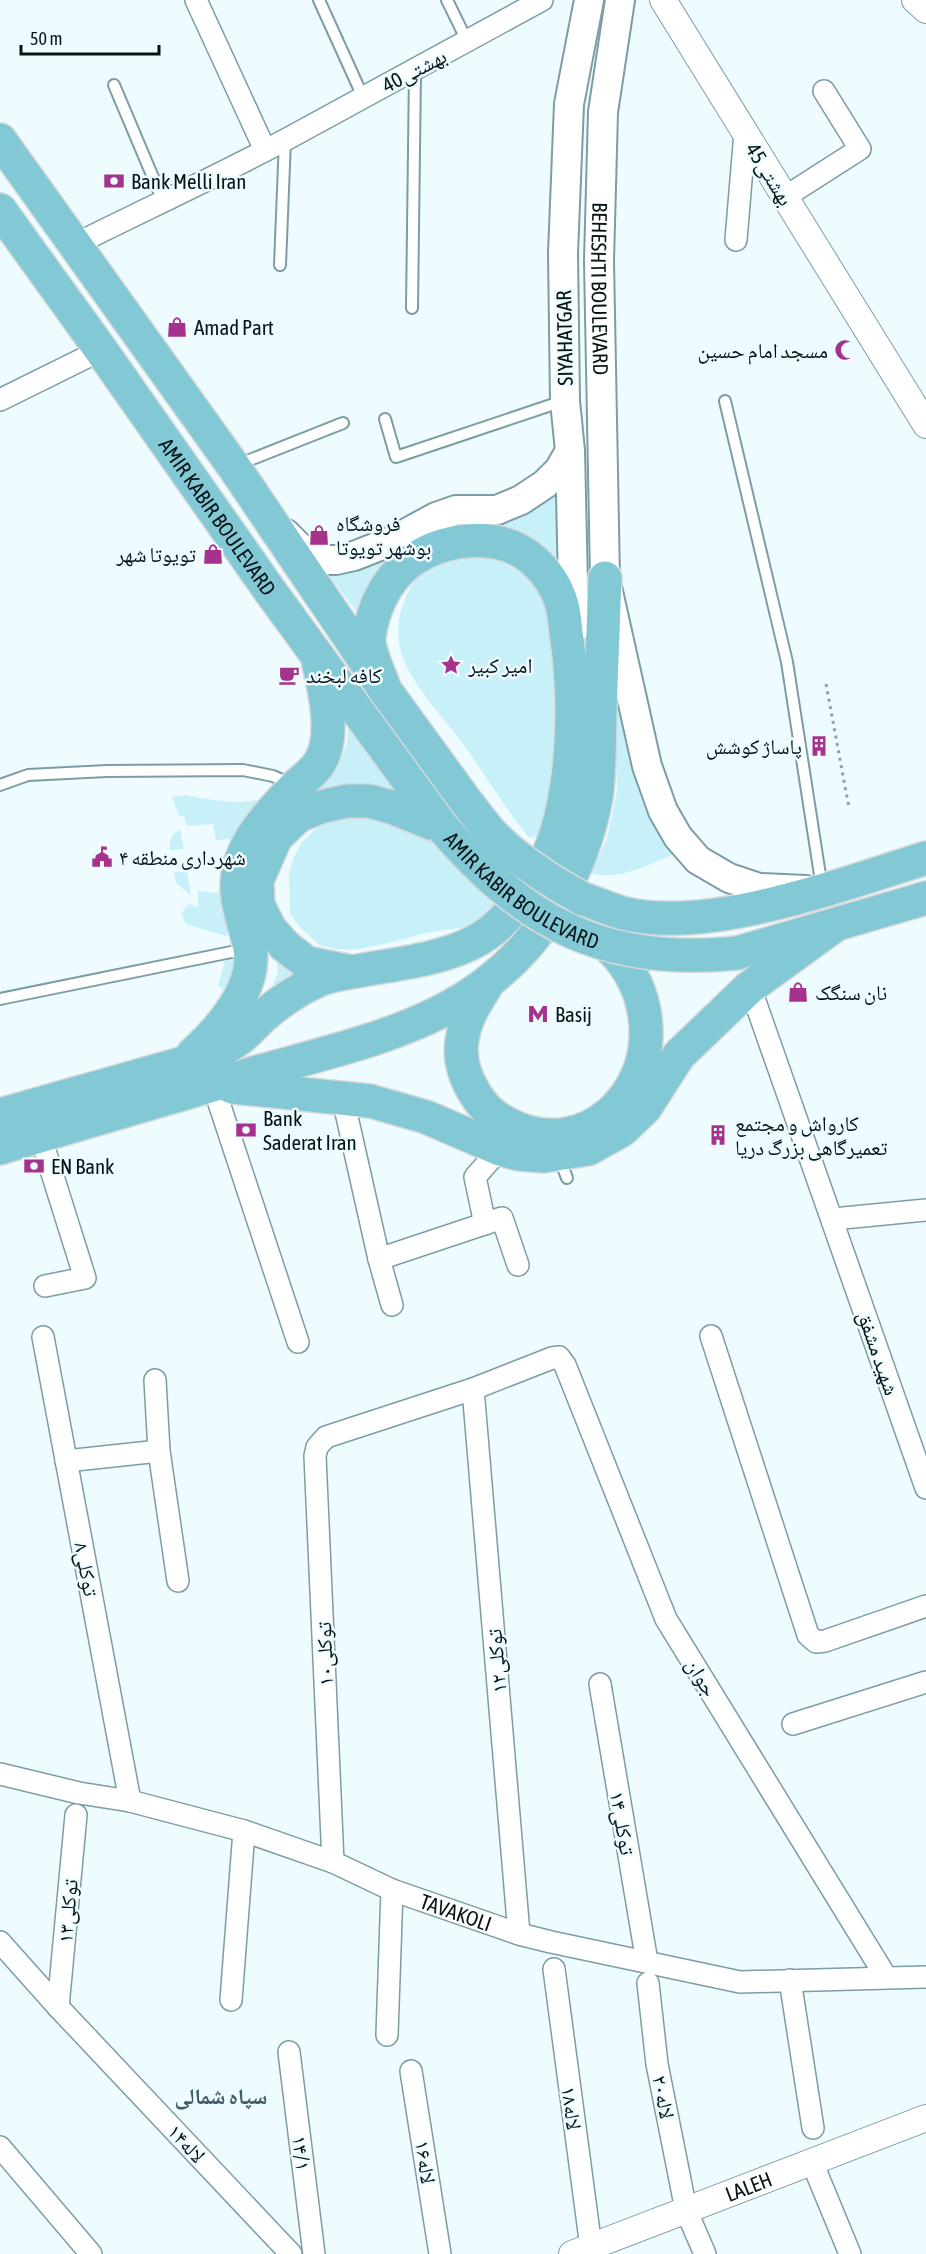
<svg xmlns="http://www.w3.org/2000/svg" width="926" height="2254" viewBox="0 0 926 2254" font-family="'Asap Condensed','Noto Naskh Arabic',sans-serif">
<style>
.green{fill:#c8f0f9}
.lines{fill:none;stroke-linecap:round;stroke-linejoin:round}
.service-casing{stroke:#7c9da4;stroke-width:14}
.minor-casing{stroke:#7c9da4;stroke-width:24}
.tertiary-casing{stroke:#7c9da4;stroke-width:28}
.secondary-casing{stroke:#7c9da4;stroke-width:32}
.primary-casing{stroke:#d7d9da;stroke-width:36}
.path{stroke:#92a0a3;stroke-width:3;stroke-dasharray:3 4.5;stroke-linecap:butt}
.service{stroke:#fff;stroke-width:10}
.minor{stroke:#fff;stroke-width:21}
.tertiary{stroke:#fff;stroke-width:26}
.secondary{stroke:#fff;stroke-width:28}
.primary{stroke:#83c9d5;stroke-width:33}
.primary-bridge-casing{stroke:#d7d9da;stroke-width:36;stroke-linecap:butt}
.primary-bridge{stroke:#83c9d5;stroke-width:33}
.labels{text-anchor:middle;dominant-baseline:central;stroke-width:5;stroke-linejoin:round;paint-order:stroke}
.street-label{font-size:21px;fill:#071417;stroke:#eefcff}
.poi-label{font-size:21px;fill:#071417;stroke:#eefcff;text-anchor:start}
.neighbourhood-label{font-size:22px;font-weight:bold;fill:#3e5d64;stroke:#eefcff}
</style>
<rect width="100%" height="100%" fill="#eefcff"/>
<!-- green -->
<g class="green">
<polygon points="560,485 565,581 488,528 522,510"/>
<path d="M454,554L515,560L545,594L556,653L553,776L542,830L538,836L529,838C504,807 484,772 460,740C432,702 384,660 402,608C406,594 412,582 423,573C432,565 444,560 454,554Z"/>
<polygon points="396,555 376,570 365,593 361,617 326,572"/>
<path d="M614,661L677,853C651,863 619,882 591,873L607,838L617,792Z"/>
<polygon points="349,711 409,797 376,785 335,790 307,804 337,766 347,744"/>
<path d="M187,795C215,801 239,805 268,798L241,838L216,840L213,824L187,826L184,816H179L172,797Z"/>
<polygon points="347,812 417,824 463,868 497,909 480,925 425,933 389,943 353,950 335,949 319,945 299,926 290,913 289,873 294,857 302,842 327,819"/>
<path d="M180,829L184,849L170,850C169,840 172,834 180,829Z"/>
<polygon points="174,872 187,872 191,895 176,883"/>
<polygon points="230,872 232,928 226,936 186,924 181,914 189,904 198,907 198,891 217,893 221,887 221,873"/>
<polygon points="274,947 296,972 284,978 272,989 278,971"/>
<polygon points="231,951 240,960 228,994 218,985 227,954"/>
</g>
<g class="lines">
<!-- service casing -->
<g class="service-casing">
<g id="service">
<polyline points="319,0 363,97"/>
<polyline points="447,0 467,41"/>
<polyline points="114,85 163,201"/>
<polyline points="280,265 285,140"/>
<polyline points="412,308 415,71"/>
<polyline points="725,401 787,662 822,888"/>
<polyline points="385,419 396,457 563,401"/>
<polyline points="237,465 343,423"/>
<polyline points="0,785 28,775 107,771 243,770 273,776 293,785"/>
<polyline points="0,999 246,949"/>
<polyline points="559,1157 567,1178"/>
</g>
</g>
<!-- minor casing -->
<g class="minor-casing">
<g id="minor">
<polyline points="196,0 265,150"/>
<polyline points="785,197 860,149 824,91"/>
<polyline points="736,240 745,132"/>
<path d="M76,244C146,209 218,176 287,139C372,93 457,47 542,0"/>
<polyline points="0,400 101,350"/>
<polyline points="750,987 926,1488"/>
<polyline points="213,1085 298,1342"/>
<polyline points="343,1099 379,1259 392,1305"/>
<polyline points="40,1135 85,1278 45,1286"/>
<polyline points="833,1219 926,1210"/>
<polyline points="485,1224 475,1177 500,1149"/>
<polyline points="379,1259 502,1218 518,1265"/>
<polyline points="711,1336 808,1635 816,1642 825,1641 926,1606"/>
<polyline points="43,1337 130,1801"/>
<polyline points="155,1380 159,1451 178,1581"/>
<polyline points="473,1389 519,1934"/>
<polyline points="66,1461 159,1451"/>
<polyline points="600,1684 647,1962"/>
<polyline points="793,1724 926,1682"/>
<path id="s1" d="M0,1774L79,1793L130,1801L244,1831L333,1862L392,1890L519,1934L551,1942L740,1982L926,1977"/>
<polyline points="333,1862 315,1456 317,1447 326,1437 473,1389 552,1358 559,1357 565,1365 666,1619 886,1977"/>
<polyline points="0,1942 58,2007 291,2254"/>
<polyline points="554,1969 591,2247"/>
<polyline points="790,1980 813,2128"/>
<polyline points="648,1983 657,2064 686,2210 705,2254"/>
<polyline points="231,2000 244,1831"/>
<polyline points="58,2007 76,1815"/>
<polyline points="387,2035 392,1890"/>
<polyline points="289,2052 314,2254"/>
<polyline points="411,2071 440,2254"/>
<polyline points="0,2147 91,2254"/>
<polyline points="812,2162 850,2254"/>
</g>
</g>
<!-- tertiary casing -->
<g class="tertiary-casing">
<g id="tertiary">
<polyline points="663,0 926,425"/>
<polyline points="915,0 926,10"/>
<path id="s2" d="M572,2254L926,2118"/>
</g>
</g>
<!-- secondary casing -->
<g class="secondary-casing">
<g id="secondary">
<path id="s3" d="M620,0L603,112L599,261L605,578L647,766L663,811L678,837L698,860L729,878L759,888L806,890"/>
<polyline points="286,534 298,546 318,560 336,560 354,556 392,541 436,517 456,510 497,510 521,500 545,484 559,470 570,451"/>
<polyline points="574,629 570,451 565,401 563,253 569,104 589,0"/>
</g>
</g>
<!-- primary casing -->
<g class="primary-casing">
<g id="primary">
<polyline points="0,140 234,467 385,690 468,804"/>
<path id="s4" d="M0,210L101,350L270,591L443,828"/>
<path d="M583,899C596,903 609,909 622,913C707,935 843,884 926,858"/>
<polyline points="737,953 926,898"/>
<polyline points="347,971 307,963 285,946 270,929 258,905 257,880 276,837 298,816 320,807 347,801 369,801 391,807 443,828"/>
<path d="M486,986C477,1001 466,1017 463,1035C458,1055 464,1075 474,1092C485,1111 499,1121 519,1129C586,1155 649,1097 646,1029C645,997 631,966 607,945"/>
<path d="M193,1054C219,1031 257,988 250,949C245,921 232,899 239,868C246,837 274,808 296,786C304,779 316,770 321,760C335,735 325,691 319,665"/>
<polyline points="232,1087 370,1101 426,1117 500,1149 519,1154 544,1156 588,1149 622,1130 645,1108 679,1055 750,987 834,926"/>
<path d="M0,1115L209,1056C219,1051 230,1046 239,1039C247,1033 254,1025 261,1018C278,1003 299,989 319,980C332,974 349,973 363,970C403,963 459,957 491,931C513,914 539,877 550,851C574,791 576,703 567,639C565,628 565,616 562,605C557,587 546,571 532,559C497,530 441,538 407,564C385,582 372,610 369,638C368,651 381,677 385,690"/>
<path d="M0,1148C84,1122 169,1098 254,1073C370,1040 484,1021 553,910C573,876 589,838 596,798C600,770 599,740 600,712C602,667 603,622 605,578"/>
</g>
</g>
<!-- path -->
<polyline class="path" points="826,684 849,808"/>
<!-- service -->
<use href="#service" class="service"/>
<!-- minor -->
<use href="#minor" class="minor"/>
<!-- tertiary -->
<use href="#tertiary" class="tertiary"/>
<!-- secondary -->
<use href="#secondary" class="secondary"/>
<!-- primary -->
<use href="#primary" class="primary"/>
<!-- primary-bridge casing -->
<g class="primary-bridge-casing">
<g id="primary-bridge">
<path d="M468,804C477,815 485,827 495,837C520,862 552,882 583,899"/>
<path id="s5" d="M443,828C527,926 607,966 737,953"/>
</g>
</g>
<!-- primary-bridge -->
<use href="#primary-bridge" class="primary-bridge"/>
</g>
<!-- icons -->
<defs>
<g id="bank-bare" transform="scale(1.62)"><path d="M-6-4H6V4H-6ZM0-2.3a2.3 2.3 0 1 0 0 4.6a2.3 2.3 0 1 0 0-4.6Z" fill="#a5328d" stroke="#eefcff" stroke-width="2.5" paint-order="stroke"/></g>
<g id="shop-bare" transform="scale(1.62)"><path d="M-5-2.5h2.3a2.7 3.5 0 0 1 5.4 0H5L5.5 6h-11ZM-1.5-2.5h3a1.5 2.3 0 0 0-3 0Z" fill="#a5328d" stroke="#eefcff" stroke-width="2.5" paint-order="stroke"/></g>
<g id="mosque-bare" transform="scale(1.62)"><path d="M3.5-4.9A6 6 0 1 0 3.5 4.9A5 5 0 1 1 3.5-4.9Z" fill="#a5328d" stroke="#eefcff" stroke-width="2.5" paint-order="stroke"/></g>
<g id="sight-bare" transform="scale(1.62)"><path d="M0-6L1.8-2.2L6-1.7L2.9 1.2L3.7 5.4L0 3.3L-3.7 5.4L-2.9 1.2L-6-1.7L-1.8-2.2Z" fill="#a5328d" stroke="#eefcff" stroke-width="2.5" paint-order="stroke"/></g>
<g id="cafe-bare" transform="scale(1.62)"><path d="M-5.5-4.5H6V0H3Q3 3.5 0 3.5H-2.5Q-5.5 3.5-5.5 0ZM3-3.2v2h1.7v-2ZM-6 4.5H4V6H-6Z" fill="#a5328d" stroke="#eefcff" stroke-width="2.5" paint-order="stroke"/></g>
<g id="building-bare" transform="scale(1.62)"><path d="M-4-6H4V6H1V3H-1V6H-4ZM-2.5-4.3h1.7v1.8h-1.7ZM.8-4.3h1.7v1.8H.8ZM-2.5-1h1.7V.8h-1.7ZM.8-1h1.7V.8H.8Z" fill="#a5328d" stroke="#eefcff" stroke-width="2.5" paint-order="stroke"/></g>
<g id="civic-bare" transform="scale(1.62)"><path d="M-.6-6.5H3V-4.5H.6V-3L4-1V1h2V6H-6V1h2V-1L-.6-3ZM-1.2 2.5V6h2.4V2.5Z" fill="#a5328d" stroke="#eefcff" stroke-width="2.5" paint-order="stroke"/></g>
<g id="metro-bare" transform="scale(1.62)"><path d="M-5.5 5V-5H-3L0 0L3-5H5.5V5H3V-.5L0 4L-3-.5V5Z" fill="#a5328d" stroke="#eefcff" stroke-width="2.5" paint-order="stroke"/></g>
</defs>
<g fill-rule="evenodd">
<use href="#bank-bare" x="114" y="181"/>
<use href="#shop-bare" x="177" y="327"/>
<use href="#mosque-bare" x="845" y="350"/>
<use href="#shop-bare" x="319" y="535"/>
<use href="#shop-bare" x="213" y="554"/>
<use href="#sight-bare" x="451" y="665"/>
<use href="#cafe-bare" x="289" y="675"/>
<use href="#building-bare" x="819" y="746"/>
<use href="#civic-bare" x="102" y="857"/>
<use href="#shop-bare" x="798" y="992"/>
<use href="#metro-bare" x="538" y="1014"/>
<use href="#bank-bare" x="246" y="1130"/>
<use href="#building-bare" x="718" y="1135"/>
<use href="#bank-bare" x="34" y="1166"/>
</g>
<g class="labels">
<!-- street labels -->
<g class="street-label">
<text transform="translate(414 70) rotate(-28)">40بهشتی</text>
<text transform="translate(770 174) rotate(58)">بهشتی45</text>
<text stroke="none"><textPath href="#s3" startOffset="290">BEHESHTI BOULEVARD</textPath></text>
<text transform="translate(564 338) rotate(-91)">SIYAHATGAR</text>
<text stroke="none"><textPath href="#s4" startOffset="376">AMIR KABIR BOULEVARD</textPath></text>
<text stroke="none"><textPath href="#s5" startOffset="102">AMIR KABIR BOULEVARD</textPath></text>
<text transform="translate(879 1353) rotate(71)">شهید مشفق</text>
<text transform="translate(87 1569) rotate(79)">توکلی۸</text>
<text transform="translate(324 1654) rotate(-92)">۱۰توکلی</text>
<text transform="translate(496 1661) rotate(-95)">توکلی۱۲</text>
<text transform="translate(702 1677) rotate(59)">جوان</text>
<text transform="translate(623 1823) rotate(80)">توکلی۱۴</text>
<text transform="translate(67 1911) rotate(-85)">توکلی۱۳</text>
<text stroke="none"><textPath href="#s1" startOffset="478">TAVAKOLI</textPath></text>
<text transform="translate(664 2097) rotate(79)">لاله۲۰</text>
<text transform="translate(572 2108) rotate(82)">لاله۱۸</text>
<text transform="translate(187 2143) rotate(47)">لاله۱۴</text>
<text transform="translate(302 2153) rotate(83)">۱۴/۱</text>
<text transform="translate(426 2162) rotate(81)">لاله۱۶</text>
<text stroke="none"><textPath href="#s2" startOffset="189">LALEH</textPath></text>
</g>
<!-- poi labels -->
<g class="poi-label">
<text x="131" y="181">Bank Melli Iran</text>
<text x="194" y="327">Amad Part</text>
<text x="828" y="350" text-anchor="end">مسجد امام حسین</text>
<text x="336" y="523">فروشگاه<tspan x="336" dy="24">بوشهر تویوتا</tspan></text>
<text x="196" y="554" text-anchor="end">تویوتا شهر</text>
<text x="468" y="665">امیر کبیر</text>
<text x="306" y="675">کافه لبخند</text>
<text x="802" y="746" text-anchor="end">پاساژ کوشش</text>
<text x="119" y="857">شهرداری منطقه ۴</text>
<text x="815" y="992">نان سنگک</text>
<text x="555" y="1014">Basij</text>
<text x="263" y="1118">Bank<tspan x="263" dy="24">Saderat Iran</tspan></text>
<text x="735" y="1123">کارواش و مجتمع<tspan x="735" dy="24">تعمیرگاهی بزرگ دریا</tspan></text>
<text x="51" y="1166">EN Bank</text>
</g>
<!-- neighbourhood labels -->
<g class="neighbourhood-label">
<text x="221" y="2096">سپاه شمالی</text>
</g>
</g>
<!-- scale -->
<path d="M21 45v9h138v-9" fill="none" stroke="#071417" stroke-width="3"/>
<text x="30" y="45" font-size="18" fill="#071417" stroke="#eefcff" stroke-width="4.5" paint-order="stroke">50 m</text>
</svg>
